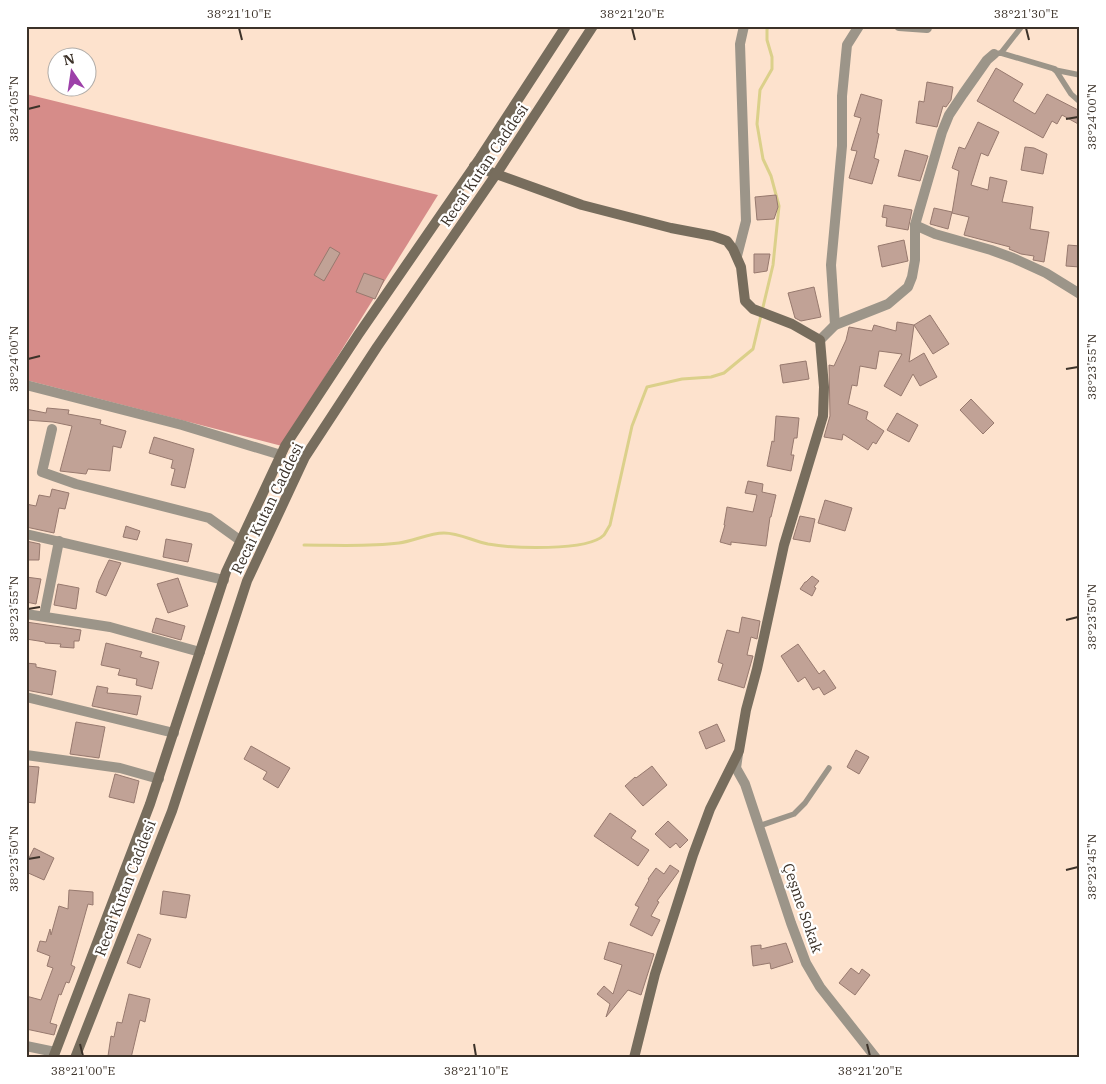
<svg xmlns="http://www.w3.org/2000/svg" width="1106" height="1084" viewBox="0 0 1106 1084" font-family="'IBM Plex Serif',serif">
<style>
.forest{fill:#d68c89}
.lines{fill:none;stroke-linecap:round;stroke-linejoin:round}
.stream{stroke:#dbd08a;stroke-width:3}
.building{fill:#c1a296;stroke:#97796e}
.lane{stroke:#9c9589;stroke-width:5.5}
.street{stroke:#9c9589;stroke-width:10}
.secondary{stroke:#776d5d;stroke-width:10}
.ticks{fill:none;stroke:#3c3229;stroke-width:2}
.labels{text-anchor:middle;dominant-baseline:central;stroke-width:4.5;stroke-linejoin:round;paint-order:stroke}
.street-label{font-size:15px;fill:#3c3229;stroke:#fff}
.neatline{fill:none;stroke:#3c3229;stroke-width:2}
.ticks-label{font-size:12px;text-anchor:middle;fill:#3c3229}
</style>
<rect width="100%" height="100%" fill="#fde2cd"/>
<!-- forest -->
<polygon class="forest" points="26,94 438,195 282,446 26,380"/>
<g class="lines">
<!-- stream -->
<path class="stream" d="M304,545C336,545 367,547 399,543C414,541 429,533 444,533C459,533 473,541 488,544C511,548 587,552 604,535C606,532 608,528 610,525L632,426L647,387L682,379L711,377L724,373L753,349L773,265L779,206L771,176L763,159L757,124L760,90L772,69V57L767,40V29L770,26"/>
</g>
<!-- building -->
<g class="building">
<polygon points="996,68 1023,84 1013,101 1035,114 1047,94 1080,111 1080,125 1062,115 1057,124 1052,121 1043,138 977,101"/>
<polygon points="927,82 953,87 951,100 946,107 943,106 937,127 916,123 919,101 924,102"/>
<polygon points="861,94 882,100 877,133 879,134 874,158 879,160 872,184 849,178 857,151 851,150 861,118 854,116"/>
<polygon points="978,122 999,132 988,156 981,153 971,185 988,190 990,177 1007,181 1002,202 1033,207 1030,229 1049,232 1044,262 1033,260 1034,256 1021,254 1009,249 1010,247 964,235 969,217 952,213 959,171 952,168 959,147 965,149"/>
<polygon points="1025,147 1034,148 1047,154 1043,174 1021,170"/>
<polygon points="905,150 928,156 920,181 898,176"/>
<polygon points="776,195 778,207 774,219 757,220 755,197"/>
<polygon points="884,205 912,210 908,230 886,226 887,218 882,217"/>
<polygon points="934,208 952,212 948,229 930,224"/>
<polygon points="904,240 908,261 882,267 878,246"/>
<polygon points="1068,245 1080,246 1080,267 1066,266"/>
<polygon points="330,247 340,253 324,281 314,275"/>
<polygon points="754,254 770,254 767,271 754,273"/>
<polygon points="364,273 384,280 375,299 356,292"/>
<polygon points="814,287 821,317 801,321 795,318 788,293"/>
<polygon points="930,315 949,344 933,354 914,325"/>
<polygon points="897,322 914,325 909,362 924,353 937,377 920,386 913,374 901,396 884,386 902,354 879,351 876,369 860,366 857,386 852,385 848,404 868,412 866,419 884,431 876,444 873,442 868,450 843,434 842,440 824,437 830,416 829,365 834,366 846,340 849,327 872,331 874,325 896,331"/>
<polygon points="806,361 809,379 783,383 780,365"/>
<polygon points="971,399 994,423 983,434 960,410"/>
<polygon points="47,408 69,410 68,414 101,420 100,424 126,431 121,448 113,446 110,471 88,469 86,474 60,471 72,426 53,422 26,420 26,409 46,413"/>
<polygon points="897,413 918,425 909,442 887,430"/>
<polygon points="776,416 799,418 797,438 794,438 791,455 794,455 791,471 767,466 772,441 774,442"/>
<polygon points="154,437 194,449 185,488 171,485 175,469 171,468 173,460 149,453"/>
<polygon points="748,481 763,484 762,492 776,495 771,517 770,517 766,546 731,542 731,545 720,542 725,525 724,525 727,507 753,512 757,495 745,493"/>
<polygon points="52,489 69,493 65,509 59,508 54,533 26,527 26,504 36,506 39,495 50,497"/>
<polygon points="825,500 852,508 845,531 818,523"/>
<polygon points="800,516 815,519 810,542 793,539"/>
<polygon points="126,526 140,531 137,540 123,537"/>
<polygon points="166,539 192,544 188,562 163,557"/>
<polygon points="26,541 40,544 39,560 26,560"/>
<polygon points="109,560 121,563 106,596 96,592 99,581"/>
<polygon points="812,576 819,581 814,587 816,588 812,596 800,589 805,582 806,582"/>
<polygon points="26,577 41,579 36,604 26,602"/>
<polygon points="178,578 188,606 168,613 157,584"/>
<polygon points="58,584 79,588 76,609 54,605"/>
<polygon points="742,617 760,621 757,639 751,637 747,655 753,656 744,688 718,680 723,664 718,662 727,630 739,633"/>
<polygon points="156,618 185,626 181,640 152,632"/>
<polygon points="26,622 81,630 79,641 74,641 74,648 60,647 61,644 45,643 45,642 26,639"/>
<polygon points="106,643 142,652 140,657 159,662 152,689 136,685 137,679 118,675 120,669 101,665"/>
<polygon points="798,644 819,674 824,670 836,688 824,695 819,687 813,690 805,677 798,682 781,656"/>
<polygon points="26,663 36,664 36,667 56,671 52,695 26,690"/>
<polygon points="97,686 108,688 107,693 141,696 137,715 92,706"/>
<polygon points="76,722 105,727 99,758 70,754"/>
<polygon points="717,724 725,741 706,749 699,732"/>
<polygon points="251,746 290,768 278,788 263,779 267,772 244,759"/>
<polygon points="856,750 869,757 859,774 847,767"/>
<polygon points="26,766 39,767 35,803 26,802"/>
<polygon points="652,766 667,785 643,806 625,786 635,777 636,778"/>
<polygon points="115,774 139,781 134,803 109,797"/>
<polygon points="610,813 636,831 631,838 649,850 638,866 594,836"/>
<polygon points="668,821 688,840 680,848 676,843 670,848 655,834"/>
<polygon points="34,848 54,858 44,880 26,872 26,864"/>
<polygon points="670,865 679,871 657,901 659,902 651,916 660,920 652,936 630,925 639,907 635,905 649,880 648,879 656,868 664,874"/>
<polygon points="69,890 93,892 93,905 88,904 71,965 75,967 69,983 66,982 61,995 59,994 50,1023 57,1025 54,1035 26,1029 26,996 41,1000 53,968 47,966 50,956 37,951 40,941 46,942 50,929 51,935 59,906 68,909"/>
<polygon points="163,891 190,895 186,918 160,914"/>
<polygon points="138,934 151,939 140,968 127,963"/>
<polygon points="609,942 654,954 641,995 628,990 606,1017 610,1004 597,994 604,986 613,994 622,965 604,959"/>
<polygon points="786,943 793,962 771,969 770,963 753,966 751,946 761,945 761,949"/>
<polygon points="851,968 859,974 862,969 870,975 855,995 839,983"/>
<polygon points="129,994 150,999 145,1022 140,1020 131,1058 108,1056 111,1036 114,1037 117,1022 122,1023"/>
</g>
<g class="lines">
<!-- lane -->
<g class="lane">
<polyline points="1001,53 1022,26"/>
<polyline points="994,54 1001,53 1055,69 1071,94 1080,102"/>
<polyline points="1055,70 1080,75"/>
<polyline points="759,826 794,814 805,803 829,768"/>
</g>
<!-- street -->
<g class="street">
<polyline points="899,26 927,28"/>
<polyline points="915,225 935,234 991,250 1013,258 1046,273 1080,294"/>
<polyline points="737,256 746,221 740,44 744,26"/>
<polyline points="835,325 831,265 842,146 842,96 847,45 859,26"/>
<polyline points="820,340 835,325 888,304 908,287 912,277 915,260 915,225 942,132 949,115 963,94 987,60 994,54"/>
<polyline points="26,385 182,425 281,455"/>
<polyline points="52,429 42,472 76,484 209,518 241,541"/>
<polyline points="26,534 224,580"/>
<polyline points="26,614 110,627 200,652"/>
<polyline points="44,616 59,541"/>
<polyline points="26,697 174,733"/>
<polyline points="738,754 736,768 745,784 791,923 806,963 820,987 876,1058"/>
<polyline points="26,755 120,768 159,779"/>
<polyline points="26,1046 55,1052"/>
</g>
<!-- secondary -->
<g class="secondary">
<polyline points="474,166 582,205 671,228 713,236 727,241 733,249 741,267 745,301 753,309 792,324 820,340 824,387 823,416 784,545 757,669 746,710 739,751 710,809 693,855 655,974 634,1058"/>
<polyline points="53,1058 150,804 226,572 285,446 358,335 480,158 566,26"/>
<polyline points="75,1058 172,811 247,581 305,457 377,347 499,170 593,26"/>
</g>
</g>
<!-- ticks -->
<path class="ticks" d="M239,28L242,40M632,28L635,40M1026,28L1029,40M28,109L40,106M1066,119L1078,117M28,359L40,356M1066,369L1078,367M28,609L40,607M1066,620L1078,617M28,859L40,857M1066,870L1078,867M80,1044L83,1056M474,1044L476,1056M867,1044L870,1056"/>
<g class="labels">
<!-- street labels -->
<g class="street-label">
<text transform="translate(484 165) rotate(-56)">Recai Kutan Caddesi</text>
<text transform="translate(267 508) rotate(-64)">Recai Kutan Caddesi</text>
<text transform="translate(125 888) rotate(-69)">Recai Kutan Caddesi</text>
<text transform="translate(803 908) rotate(71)">Çeşme Sokak</text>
</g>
</g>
<!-- border -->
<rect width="1106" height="1084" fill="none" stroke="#ffffff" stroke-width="55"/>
<!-- north arrow -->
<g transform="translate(72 72) rotate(347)"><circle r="24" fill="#ffffff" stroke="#b1ada9"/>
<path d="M0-4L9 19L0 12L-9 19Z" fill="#9d40a9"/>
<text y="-8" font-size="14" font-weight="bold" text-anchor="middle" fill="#3c3229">N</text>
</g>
<rect x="28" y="28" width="1050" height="1028" class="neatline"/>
<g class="ticks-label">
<text x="239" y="18">38°21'10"E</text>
<text x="632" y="18">38°21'20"E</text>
<text x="1026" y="18">38°21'30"E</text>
<text transform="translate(14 109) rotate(-90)" y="4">38°24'05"N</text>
<text transform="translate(1092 117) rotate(-90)" y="4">38°24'00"N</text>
<text transform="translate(14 359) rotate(-90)" y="4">38°24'00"N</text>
<text transform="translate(1092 367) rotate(-90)" y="4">38°23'55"N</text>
<text transform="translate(14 609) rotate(-90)" y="4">38°23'55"N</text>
<text transform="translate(1092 617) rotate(-90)" y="4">38°23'50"N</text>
<text transform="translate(14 859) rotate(-90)" y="4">38°23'50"N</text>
<text transform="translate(1092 867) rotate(-90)" y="4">38°23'45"N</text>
<text x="83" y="1075">38°21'00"E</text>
<text x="476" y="1075">38°21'10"E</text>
<text x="870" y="1075">38°21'20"E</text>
</g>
</svg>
